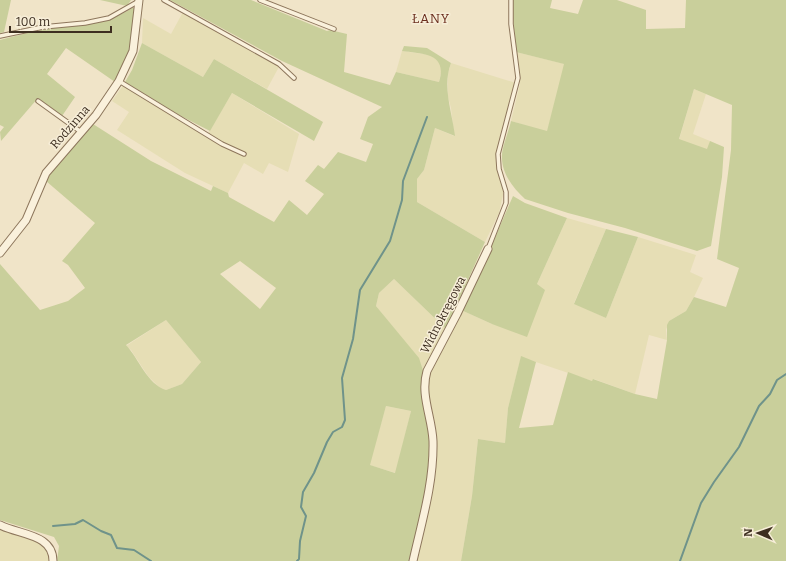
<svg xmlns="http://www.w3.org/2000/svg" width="786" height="561" viewBox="0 0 786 561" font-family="Bitter,serif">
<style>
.farmland{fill:#e6deb5}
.green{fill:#c9cf9b;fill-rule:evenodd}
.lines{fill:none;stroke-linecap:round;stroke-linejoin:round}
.stream{stroke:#6f938a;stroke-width:2}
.service-casing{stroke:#8d765c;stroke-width:5.5}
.minor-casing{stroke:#8d765c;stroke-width:9}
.service{stroke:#faf1dc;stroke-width:3.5}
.minor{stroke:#faf1dc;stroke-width:7}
.labels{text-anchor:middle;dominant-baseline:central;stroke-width:3;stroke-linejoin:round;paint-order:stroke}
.street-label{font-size:12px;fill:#3d2e20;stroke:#f7eed8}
.neighbourhood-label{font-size:13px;letter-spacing:1px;fill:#6b2e1e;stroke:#f7eed8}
</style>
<rect width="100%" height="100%" fill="#f0e4c8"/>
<!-- farmland -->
<g class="farmland">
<polygon points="183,12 280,65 267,89 214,59 203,77 142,43 143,18 171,34"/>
<polygon points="402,51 430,55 438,60 442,68 439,82 396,72"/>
<polygon points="516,52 565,64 547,132 511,121 520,84"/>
<polygon points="451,63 516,83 497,154 497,164 504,190 499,213 485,242 417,202 417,179 424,170 435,128 454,136 451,108 448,97 448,73"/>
<polygon points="124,84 207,135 232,93 299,134 288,172 269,163 263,174 244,163 228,193 185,173 117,130 129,112 112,101"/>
<polygon points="694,89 706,94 693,134 710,141 708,150 679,140"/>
<polygon points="567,218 606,229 574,303 606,318 638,237 696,255 690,272 703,278 694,297 686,311 669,321 666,330 667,340 649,335 635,394 594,379 592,381 521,357 508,408 505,443 478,439 472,496 461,561 414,561 429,372 461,310 492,324 537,284"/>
<polygon points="394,279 446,329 425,377 414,353 376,306 379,293"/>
<polygon points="166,320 201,362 182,384 166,390 161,389 148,376 131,350 126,346"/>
<polygon points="386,406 411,411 396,473 369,465"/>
<polygon points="0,530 43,542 48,549 50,561 0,561"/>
</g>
<!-- green -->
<g class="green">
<polygon points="0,0 11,0 4,32 0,33"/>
<polygon points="100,0 131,0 127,6"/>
<path d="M170,0H251L327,31L330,30L347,34L344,72L390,85L396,72L439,82C448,53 423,54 402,51L404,46L427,48L451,63C442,86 452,112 455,136L435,128L424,170L417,179V202L485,242L446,329L394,279L379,293L376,306L419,358L425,377L430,435L429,481L412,561H57L59,546L54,537L0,520V264L40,310L68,301L85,288L68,265L62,261L95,223L46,181L53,170L93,124L151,161L211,191L213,186L228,193L229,197L274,222L289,200L307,215L324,194L305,181L318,165L324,169L338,152L366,162L373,144L360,139L368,117L382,107L282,61ZM240,261L276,288L260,309L220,274ZM166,320L201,362L182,384L166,390C147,384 139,359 126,345ZM386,406L411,411L395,473L370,465Z"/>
<path d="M513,0H552L550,8L578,14L583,0H617L646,10V29L685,28L686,0H786V561H461L472,496L478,439L505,443L508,408L521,356L536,362L519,428L553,425L568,372L592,381L593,379L635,394L657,399L667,340V325L669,321L686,311L694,297L726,307L739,268L717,259L731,150L732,105L694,89L679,139L707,149L710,141L724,147L722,177L711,246L697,251L625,228L568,213L525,199C514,189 502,174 502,158C501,149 509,131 511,121L547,131L564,64L516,52L512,7Z"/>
<path d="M132,8H135L131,47L115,82L66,48L47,74L75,97L62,116L38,98L1,141L0,132L4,127L0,125V40C15,36 30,32 46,29C76,24 105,26 132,8Z"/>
<polygon points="142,43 203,77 214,59 323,122 314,141 232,93 210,131 179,115 125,82 132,70"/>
<polygon points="513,196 525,203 567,218 537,284 545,290 527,337 492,324 461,310 486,258"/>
<polygon points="606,229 638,237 606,318 574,304"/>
</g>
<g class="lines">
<!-- stream -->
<g class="stream">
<polyline points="53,526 75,524 83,520 101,531 111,535 117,548 134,550 151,561"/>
<polyline points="297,561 299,559 300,541 306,516 301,507 303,492 314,473 327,442 333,432 342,427 345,420 342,378 353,339 360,290 390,241 402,200 403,181 427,117"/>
<polyline points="680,561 701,503 714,482 739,447 759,406 770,394 777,380 786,374"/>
</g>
<!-- service casing -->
<g class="service-casing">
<g id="service">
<polyline points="164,0 279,64 294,78"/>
<polyline points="260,0 334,29"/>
<polyline points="0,36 43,27 85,23 109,18 139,1"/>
<polyline points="119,81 222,144 244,154"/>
<polyline points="38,101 81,132"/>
<polyline points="488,249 506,203 506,192 499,169 498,154 518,78 511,24 511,0"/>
</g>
</g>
<!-- minor casing -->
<g class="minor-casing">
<g id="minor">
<polyline points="0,253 26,220 46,173 96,115 119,81 133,51 139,0"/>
<path d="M0,525C20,535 53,534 53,561"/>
<path d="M413,561C422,521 434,482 433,441C432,417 420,395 427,371L457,314L488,249"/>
</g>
</g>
<!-- service -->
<use href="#service" class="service"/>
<!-- minor -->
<use href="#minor" class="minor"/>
</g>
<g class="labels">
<!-- street labels -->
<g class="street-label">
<text transform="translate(70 127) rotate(-49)">Rodzinna</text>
<text transform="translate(443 315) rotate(-63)">Widnokręgowa</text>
</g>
<!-- neighbourhood labels -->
<g class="neighbourhood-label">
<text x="431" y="18">ŁANY</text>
</g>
</g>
<!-- north arrow -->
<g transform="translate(758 533) rotate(272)" stroke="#f7eed8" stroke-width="3" paint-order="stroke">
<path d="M0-3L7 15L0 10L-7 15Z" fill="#3d2e20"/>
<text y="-6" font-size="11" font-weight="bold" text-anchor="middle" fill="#3d2e20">N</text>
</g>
<!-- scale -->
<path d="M10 26v6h101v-6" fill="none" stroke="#3d2e20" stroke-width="2"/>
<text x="16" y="26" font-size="12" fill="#3d2e20" stroke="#f7eed8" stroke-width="3" paint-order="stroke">100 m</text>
</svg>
